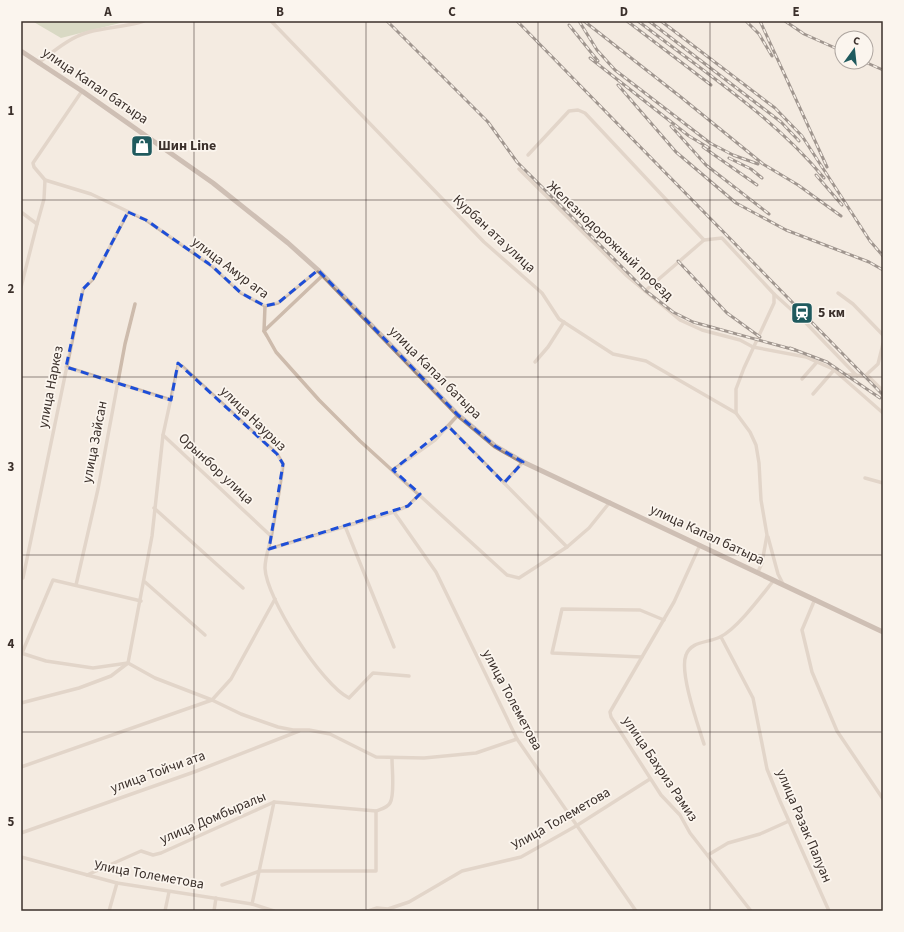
<svg xmlns="http://www.w3.org/2000/svg" width="904" height="932" viewBox="0 0 904 932" font-family="'Source Sans 3',sans-serif">
<style>
.green{fill:#b8c4a0}
.lines{fill:none;stroke-linecap:round;stroke-linejoin:round}
.street{stroke:#cdbbac;stroke-width:3.5}
.secondary{stroke:#a18a7d;stroke-width:5}
.rail-casing{stroke:#3b302b;stroke-width:3}
.rail{stroke:#fbf5ee;stroke-width:1.5;stroke-dasharray:4.5;stroke-linecap:butt}
.marked{fill:none;stroke:#1d4ed8;stroke-width:3;stroke-dasharray:8 5;stroke-linejoin:round}
.grid{fill:none;stroke:#3b302b;stroke-width:1;stroke-opacity:0.55}
.labels{text-anchor:middle;dominant-baseline:central;stroke-width:3.5;stroke-linejoin:round;paint-order:stroke}
.street-label{font-size:14px;fill:#3b302b;stroke:#fbf5ee}
.poi-label{font-size:14px;font-weight:bold;fill:#3b302b;stroke:#fbf5ee;text-anchor:start}
.neatline{fill:none;stroke:#3b302b;stroke-width:1.5}
.grid-label{font-size:13px;text-anchor:middle;font-weight:bold;fill:#3b302b}
</style>
<rect width="100%" height="100%" fill="#f4ebe1"/>
<!-- green -->
<polygon class="green" points="32,21 128,21 61,38"/>
<g class="lines">
<!-- street -->
<g class="street">
<polyline points="271,21 484,242 542,293 559,319 613,354 646,361 736,413"/>
<path d="M38,63C54,51 70,37 89,32C108,27 126,27 144,21"/>
<polyline points="528,155 569,111 578,110 585,113 704,240"/>
<polyline points="519,169 627,276 680,320 702,330 740,340 753,347 806,357 817,362 833,369 883,413"/>
<polyline points="45,180 91,194 146,220 212,266 241,293 265,306 264,331 267,336 276,352 319,400 360,441 507,575 519,578 567,547"/>
<polyline points="21,212 37,224 44,199 45,180 34,167 33,163 82,91"/>
<polyline points="21,287 37,224"/>
<polyline points="645,291 704,240 722,238 774,294 774,303 744,368 736,389 736,413 750,432 756,445 759,463 761,500 767,535 762,563 758,572"/>
<polyline points="838,293 853,304 883,335"/>
<polyline points="774,294 805,322 857,376"/>
<polyline points="265,306 278,303 318,270"/>
<polyline points="264,331 323,275"/>
<polyline points="535,362 548,347 564,322"/>
<polyline points="66,367 171,400"/>
<polyline points="839,374 865,376 878,364 883,344"/>
<polyline points="867,375 883,391"/>
<polyline points="802,379 817,362"/>
<polyline points="813,394 834,370"/>
<polyline points="448,426 567,547 589,528 610,502"/>
<polyline points="393,470 435,440 458,415"/>
<polyline points="865,478 883,483"/>
<polyline points="504,483 523,462"/>
<polyline points="154,508 243,588"/>
<polyline points="394,512 436,572 517,739 636,911"/>
<polyline points="345,526 394,647"/>
<path d="M271,536L163,435L178,366H182L277,454L283,464L282,472C279,494 275,516 271,538C269,547 265,558 265,568C266,598 322,685 349,698L373,673L409,676"/>
<polyline points="768,537 778,574 783,584"/>
<polyline points="700,545 674,602 610,712 611,717 661,795 680,815 690,833 751,911"/>
<polyline points="269,549 394,512 408,506 420,494"/>
<polyline points="23,578 83,289 93,279 128,212"/>
<polyline points="145,582 205,635"/>
<polyline points="76,585 98,489 125,344 135,304"/>
<polyline points="815,599 802,630 812,672 837,731 883,799"/>
<polyline points="721,637 753,698 767,769 780,801 829,911"/>
<polyline points="21,653 46,661 93,668 128,663 155,678 212,700 241,714 278,727 293,730 309,730 330,734 376,757 424,758 476,753 517,739"/>
<polyline points="22,653 53,580 141,601"/>
<polyline points="642,657 552,653 562,609 640,610 664,620"/>
<polyline points="21,703 79,688 111,676 128,663 152,536 163,435"/>
<path d="M704,744C698,725 679,672 686,655C691,641 708,643 720,637C737,629 762,595 774,580"/>
<polyline points="21,767 212,700 231,679 275,599"/>
<polyline points="21,833 194,772 299,731"/>
<polyline points="708,855 728,843 760,834 789,821"/>
<polyline points="21,857 117,883 252,904 274,911"/>
<path d="M87,875L141,851L153,855L161,853L274,802L376,811C381,809 387,808 390,803C395,795 392,769 392,759"/>
<polyline points="222,885 260,871 376,871 376,811"/>
<polyline points="252,904 274,802"/>
<polyline points="109,911 117,883"/>
<polyline points="165,911 169,892"/>
<polyline points="214,911 216,898"/>
<polyline points="368,911 377,908 388,909 409,902 462,871 521,857 576,826 650,779"/>
</g>
<!-- secondary -->
<polyline class="secondary" points="21,51 82,91 213,183 288,243 318,270 458,415 495,446 523,462 883,632"/>
<!-- rail casing -->
<g class="rail-casing">
<g id="rail">
<polyline points="387,21 488,122 517,162 646,291 673,312 693,322 795,350"/>
<polyline points="517,21 883,395"/>
<polyline points="579,21 597,50 615,70 710,143 733,155 758,164"/>
<polyline points="584,21 682,98 763,164 798,185 841,216"/>
<polyline points="627,21 711,85"/>
<path d="M638,21C700,69 774,117 824,178"/>
<polyline points="649,21 781,122 799,141"/>
<polyline points="661,21 775,108 802,136 870,241 883,256"/>
<polyline points="746,21 759,34 772,56"/>
<polyline points="760,21 827,167"/>
<polyline points="785,21 804,34 842,51"/>
<polyline points="569,25 598,61"/>
<polyline points="590,58 689,136 709,148"/>
<polyline points="865,62 883,70"/>
<polyline points="618,85 676,152 736,203 786,230 869,262 883,270"/>
<polyline points="671,126 706,165 769,214"/>
<polyline points="703,147 757,185"/>
<polyline points="729,158 751,169 762,178"/>
<polyline points="816,175 842,205"/>
<polyline points="678,261 727,313 760,337"/>
<polyline points="790,348 827,362 880,398"/>
</g>
</g>
<!-- rail -->
<use href="#rail" class="rail"/>
</g>
<!-- marked area -->
<path d="M0 0H904V932H0ZM128,212L146,220L212,266L241,293L265,306L278,303L318,270L458,415L495,446L523,462L504,483L448,426L393,470L420,494L408,506L269,549L283,464L277,454L178,363L171,400L66,367L83,289L93,279Z" fill="#f4ebe1" fill-opacity=".55" fill-rule="evenodd"/>
<path class="marked" d="M128,212L146,220L212,266L241,293L265,306L278,303L318,270L458,415L495,446L523,462L504,483L448,426L393,470L420,494L408,506L269,549L283,464L277,454L178,363L171,400L66,367L83,289L93,279Z"/>
<!-- grid -->
<path class="grid" d="M194,21V911M366,21V911M538,21V911M710,21V911M21,200H883M21,377H883M21,555H883M21,732H883"/>
<!-- icons -->
<defs>
<g id="shop-square" transform="scale(1.15)"><rect x="-9" y="-9" width="18" height="18" rx="4" fill="#1f5a5e" stroke="#fbf5ee"/><path d="M-5-2.5h2.3a2.7 3.5 0 0 1 5.4 0H5L5.5 6h-11ZM-1.5-2.5h3a1.5 2.3 0 0 0-3 0Z" fill="#fff"/></g>
<g id="station-square" transform="scale(1.15)"><rect x="-9" y="-9" width="18" height="18" rx="4" fill="#1f5a5e" stroke="#fbf5ee"/><path d="M-3-6H3Q5-6 5-4V2Q5 4 3 4L4.5 6H3L1.5 4h-3L-3 6H-4.5L-3 4Q-5 4-5 2V-4Q-5-6-3-6ZM-3.5-4v3h7v-3ZM-3.5 1v1.5H-2V1ZM2 1v1.5H3.5V1Z" fill="#fff"/></g>
</defs>
<g fill-rule="evenodd">
<use href="#shop-square" x="142" y="146"/>
<use href="#station-square" x="802" y="313"/>
</g>
<g class="labels">
<!-- street labels -->
<g class="street-label">
<text transform="translate(95 86) rotate(34)">улица Капал батыра</text>
<text transform="translate(494 234) rotate(43)">Курбан ата улица</text>
<text transform="translate(610 241) rotate(43)">Железнодорожный проезд</text>
<text transform="translate(230 268) rotate(37)">улица Амур ага</text>
<text transform="translate(435 373) rotate(45)">улица Капал батыра</text>
<text transform="translate(51 387) rotate(-79)">улица Наркез</text>
<text transform="translate(253 419) rotate(44)">улица Наурыз</text>
<text transform="translate(95 442) rotate(-79)">улица Зайсан</text>
<text transform="translate(216 469) rotate(43)">Орынбор улица</text>
<text transform="translate(707 535) rotate(25)">улица Капал батыра</text>
<text transform="translate(512 700) rotate(62)">улица Толеметова</text>
<text transform="translate(660 769) rotate(56)">улица Бахриз Рамиз</text>
<text transform="translate(158 772) rotate(-20)">улица Тойчи ата</text>
<text transform="translate(213 818) rotate(-23)">улица Домбыралы</text>
<text transform="translate(561 819) rotate(-30)">Улица Толеметова</text>
<text transform="translate(804 826) rotate(67)">улица Разак Палуан</text>
<text transform="translate(149 875) rotate(10)">Улица Толеметова</text>
</g>
<!-- poi labels -->
<g class="poi-label">
<text x="158" y="146">Шин Line</text>
<text x="818" y="313">5 км</text>
</g>
</g>
<!-- border -->
<rect width="904" height="932" fill="none" stroke="#fbf5ee" stroke-width="44"/>
<!-- north arrow -->
<g transform="translate(854 50) rotate(15)"><circle r="19" fill="#fbf5ee" stroke="#aea6a0"/>
<path d="M0-3L7 15L0 10L-7 15Z" fill="#1f5a5e"/>
<text y="-6" font-size="11" font-weight="bold" text-anchor="middle" fill="#3b302b">С</text>
</g>
<rect x="22" y="22" width="860" height="888" class="neatline"/>
<g class="grid-label">
<text x="108" y="16">A</text>
<text x="280" y="16">B</text>
<text x="452" y="16">C</text>
<text x="624" y="16">D</text>
<text x="796" y="16">E</text>
<text x="11" y="115">1</text>
<text x="11" y="293">2</text>
<text x="11" y="471">3</text>
<text x="11" y="648">4</text>
<text x="11" y="826">5</text>
</g>
</svg>
